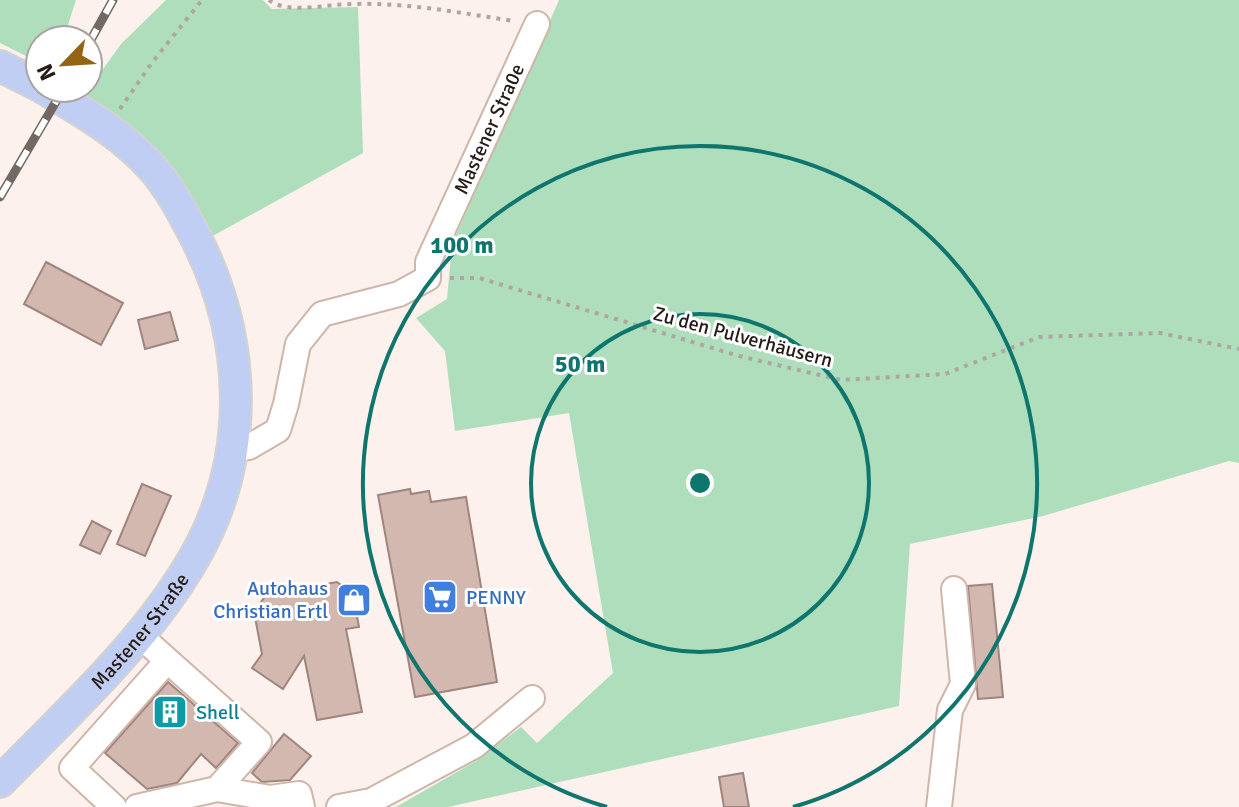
<svg xmlns="http://www.w3.org/2000/svg" width="1239" height="807" viewBox="0 0 1239 807" font-family="Signika,sans-serif">
<style>
.green{fill:#aedebc}
.building{fill:#d3b8b0;stroke:#9f857e;stroke-width:2}
.lines{fill:none;stroke-linecap:round;stroke-linejoin:round}
.minor-casing{stroke:#cfb6aa;stroke-width:28}
.major-casing{stroke:#d3d2d1;stroke-width:34}
.path{stroke:#b0a6a1;stroke-width:4;stroke-dasharray:4 6;stroke-linecap:butt}
.minor{stroke:#fff;stroke-width:24}
.major{stroke:#c1cef4;stroke-width:30}
.rail-casing{stroke:#736964;stroke-width:9}
.rail{stroke:#fff;stroke-width:6;stroke-dasharray:18;stroke-linecap:butt}
.ring{fill:none;stroke:#0f766e;stroke-width:4}
.labels{text-anchor:middle;dominant-baseline:central;stroke-width:6;stroke-linejoin:round;paint-order:stroke}
.street-label{font-size:20px;fill:#251c17;stroke:#fff}
.shop-label{font-size:20px;fill:#366cbe;stroke:#fff;text-anchor:end}
.culture-label{font-size:20px;fill:#0d838f;stroke:#fff;text-anchor:start}
.centre{fill:#0f766e;stroke:#fff;stroke-width:4}
.ring-label{font-size:24px;text-anchor:middle;font-weight:bold;fill:#0f766e;stroke:#fff;stroke-width:6;stroke-linejoin:round;paint-order:stroke}
</style>
<rect width="100%" height="100%" fill="#fcf1ec"/>
<!-- green -->
<g class="green">
<polygon points="0,0 76,0 63,40 40,40 40,63 0,43"/>
<polygon points="166,0 263,0 272,9 358,7 363,153 209,238 118,120 85,94 121,44"/>
<polygon points="559,0 1239,0 1239,463 1229,461 1043,516 910,544 899,706 448,807 396,807 476,761 521,727 537,743 613,673 569,413 455,431 445,351 416,318 447,299 452,244"/>
</g>
<!-- building -->
<g class="building">
<polygon points="46,262 123,303 101,345 24,304"/>
<polygon points="170,312 178,340 145,349 138,320"/>
<polygon points="142,484 171,496 145,556 117,544"/>
<polygon points="410,489 411,494 429,491 431,502 466,497 497,682 415,697 378,495"/>
<polygon points="92,521 111,531 100,554 80,545"/>
<polygon points="337,582 353,594 359,627 346,629 362,712 317,720 304,656 283,689 252,668 262,654 254,612 266,595"/>
<polygon points="992,584 1003,697 978,699 968,586"/>
<polygon points="168,682 238,743 216,768 201,754 177,783 147,789 105,753"/>
<polygon points="284,734 311,756 290,780 262,782 252,773"/>
<polygon points="743,773 749,807 724,807 719,777"/>
</g>
<g class="lines">
<!-- minor casing -->
<g class="minor-casing">
<g id="minor">
<path id="s1" d="M231,450L249,447L278,430L286,404L298,344L322,314L399,294L428,278V262L537,24"/>
<polyline points="217,789 270,798 299,794 302,807"/>
<polyline points="114,807 72,768 167,661"/>
<polyline points="137,807 217,789 259,742 139,635"/>
<polyline points="339,807 371,801 474,746 532,698"/>
<polyline points="939,807 950,710 963,684 954,589"/>
</g>
</g>
<!-- major casing -->
<g class="major-casing">
<g id="major">
<polyline points="0,66 40,86"/>
<path id="s2" d="M0,782C68,712 145,643 194,558C252,457 247,339 196,238C184,215 171,190 155,171C124,135 83,112 43,88"/>
</g>
</g>
<!-- path -->
<g class="path">
<path d="M269,0C283,12 316,7 335,5C395,0 454,12 514,21"/>
<polyline points="120,109 151,64 202,0"/>
<polyline points="450,278 479,278 739,356 841,380 945,374 1039,337 1160,333 1239,349"/>
</g>
<!-- minor -->
<use href="#minor" class="minor"/>
<!-- major -->
<use href="#major" class="major"/>
<!-- rail casing -->
<g class="rail-casing">
<g id="rail">
<polyline points="88,45 113,0"/>
<polyline points="0,197 64,88"/>
</g>
</g>
<!-- rail -->
<use href="#rail" class="rail"/>
</g>
<!-- distance rings -->
<g class="ring">
<circle cx="700" cy="483" r="169"/>
<path d="M607 807A337 337 0 1 1 793 807"/>
</g>
<!-- icons -->
<defs>
<g id="supermarket-square" transform="scale(1.8)"><rect x="-9" y="-9" width="18" height="18" rx="4" fill="#3f7fe0" stroke="#fff"/><path d="M-6-5.5h2.5l.6 2H6L4.5 2H-2.5L-4.4-4H-6ZM-1.5 3.2a1.3 1.3 0 1 0 .1 0ZM3 3.2a1.3 1.3 0 1 0 .1 0Z" fill="#fff"/></g>
<g id="shop-square" transform="scale(1.8)"><rect x="-9" y="-9" width="18" height="18" rx="4" fill="#3f7fe0" stroke="#fff"/><path d="M-5-2.5h2.3a2.7 3.5 0 0 1 5.4 0H5L5.5 6h-11ZM-1.5-2.5h3a1.5 2.3 0 0 0-3 0Z" fill="#fff"/></g>
<g id="building-square" transform="scale(1.8)"><rect x="-9" y="-9" width="18" height="18" rx="4" fill="#0f9aa8" stroke="#fff"/><path d="M-4-6H4V6H1V3H-1V6H-4ZM-2.5-4.3h1.7v1.8h-1.7ZM.8-4.3h1.7v1.8H.8ZM-2.5-1h1.7V.8h-1.7ZM.8-1h1.7V.8H.8Z" fill="#fff"/></g>
</defs>
<g fill-rule="evenodd">
<use href="#supermarket-square" x="440" y="597"/>
<use href="#shop-square" x="354" y="600"/>
<use href="#building-square" x="170" y="712"/>
</g>
<g class="labels">
<!-- street labels -->
<g class="street-label">
<text stroke="none"><textPath href="#s1" startOffset="454">Mastener Stra0e</textPath></text>
<text transform="translate(743 337) rotate(15)">Zu den Pulverhäusern</text>
<text stroke="none"><textPath href="#s2" startOffset="206">Mastener Straße</textPath></text>
</g>
<!-- shop labels -->
<g class="shop-label">
<text x="328" y="588">Autohaus<tspan x="328" dy="23">Christian Ertl</tspan></text>
<text x="466" y="597" text-anchor="start">PENNY</text>
</g>
<!-- culture labels -->
<g class="culture-label">
<text x="196" y="712">Shell</text>
</g>
</g>
<circle cx="700" cy="483" r="12" class="centre"/>
<g class="ring-label">
<text x="462" y="253">100 m</text>
<text x="580" y="372">50 m</text>
</g>
<!-- north arrow -->
<g transform="translate(64 64) rotate(245)"><circle r="38" fill="#ffffff" stroke="#a8a4a2" stroke-width="2"/>
<path d="M0-6L14 30L0 20L-14 30Z" fill="#936512"/>
<text y="-12" font-size="22" font-weight="bold" text-anchor="middle" fill="#251c17">N</text>
</g>
</svg>
